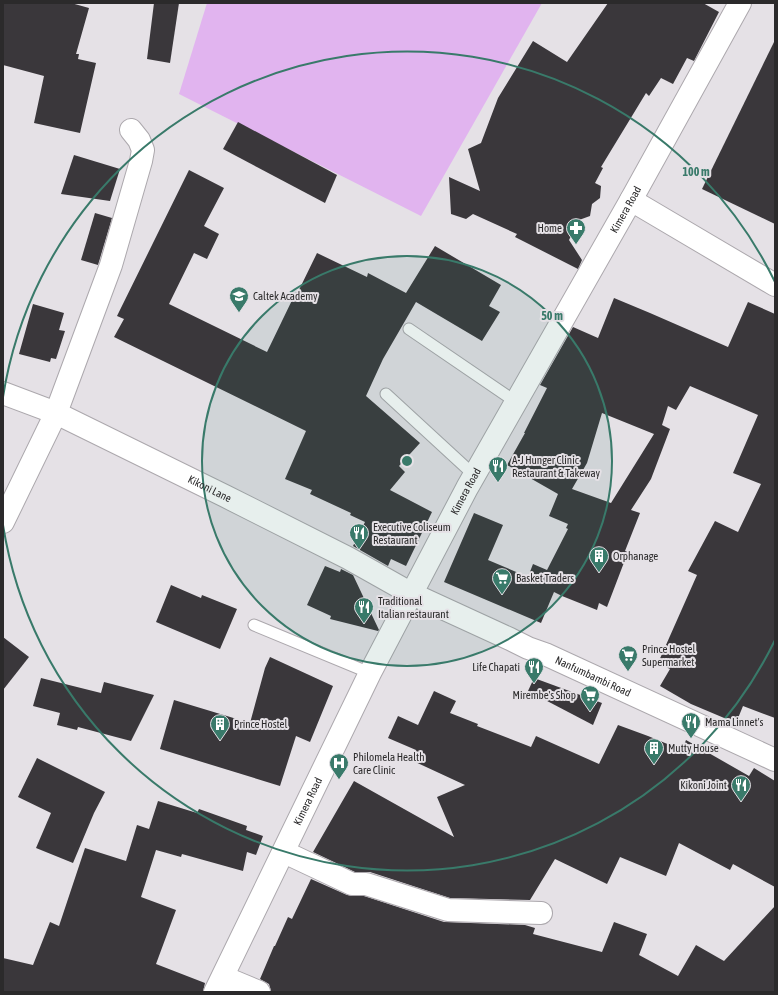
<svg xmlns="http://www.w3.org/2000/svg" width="778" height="995" viewBox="0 0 778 995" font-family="'Asap Condensed',sans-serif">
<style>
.green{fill:#e1b4ef}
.building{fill:#3a373b;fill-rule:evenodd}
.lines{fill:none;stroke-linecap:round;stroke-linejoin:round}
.service-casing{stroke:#aca8ad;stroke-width:13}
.minor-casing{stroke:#aca8ad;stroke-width:24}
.tertiary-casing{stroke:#aca8ad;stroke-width:24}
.service{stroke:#fff;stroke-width:11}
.minor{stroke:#fff;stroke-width:22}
.tertiary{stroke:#fff;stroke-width:22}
.ring{fill:none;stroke:#397a6a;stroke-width:2}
.labels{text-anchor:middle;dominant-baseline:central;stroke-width:4;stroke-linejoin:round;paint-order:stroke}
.street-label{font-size:11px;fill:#2b2a2b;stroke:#e5e1e6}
.poi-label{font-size:11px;fill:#2b2a2b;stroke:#e5e1e6;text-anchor:start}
.centre{fill:#397a6a;stroke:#e5e1e6;stroke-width:2}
.ring-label{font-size:12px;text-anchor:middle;font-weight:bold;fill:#397a6a;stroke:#e5e1e6;stroke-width:4;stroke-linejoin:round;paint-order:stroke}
</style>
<rect width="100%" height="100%" fill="#e5e1e6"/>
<!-- green -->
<polygon class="green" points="207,3 542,3 421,216 179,94"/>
<!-- building -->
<g class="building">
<polygon points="3,3 71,3 89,8 76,54 79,54 78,59 96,63 80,133 34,123 44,76 3,65"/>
<polygon points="154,3 179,3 170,63 147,59"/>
<polygon points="608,3 703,3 719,12 694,61 687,58 673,84 661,78 649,96 646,93 601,167 603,168 595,183 601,186 600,198 592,204 590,216 579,220 569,240 582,260 578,269 515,237 517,234 473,214 466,219 451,214 449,177 480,191 468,149 481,143 498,98 533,41 567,62"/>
<polygon points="775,40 775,224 702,189"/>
<polygon points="238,122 337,175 325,203 223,149"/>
<polygon points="74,155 120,169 110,201 61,194"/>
<polygon points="189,170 224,188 204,226 219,234 207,259 194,253 169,304 267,352 296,292 298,292 317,253 367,277 368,273 406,293 435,246 501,285 489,306 500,312 482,341 416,302 383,359 366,396 420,443 399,466 405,472 390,490 432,512 406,566 391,559 388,566 353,546 365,522 350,515 351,513 310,494 312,490 285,479 306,431 114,337 124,319 117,316"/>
<polygon points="95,213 112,218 98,265 81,260"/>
<path d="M614,298L650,313L728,347L748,302L775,314V718L743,706L736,723L691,704L660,686L670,669L658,663L697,575L688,571L715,521L738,532L761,484L733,473L758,415L690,386L676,410L668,406L662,425L670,429L651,479L631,510L640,513L625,551L628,552L607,607L599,603L597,610L562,596L554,592L541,623L444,582L474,513L503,525L488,560L528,577L533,564L547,570L568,529L566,528L568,524L549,516L558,494L507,465L525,433H524L547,388L540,385L573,327L598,338ZM602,413L654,434L611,503L572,489L587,463Z"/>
<polygon points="33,304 64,313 59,330 65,331 56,359 51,358 50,362 19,354"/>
<polygon points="325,566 340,572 341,569 353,575 379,630 378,631 330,619 331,616 307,605"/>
<polygon points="171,585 201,598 202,595 237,609 220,649 156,622"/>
<polygon points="3,637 29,657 3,690"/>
<polygon points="270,657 333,686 310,742 296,736 280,786 160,749 174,700 250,723 265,668"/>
<polygon points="41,678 101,693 104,682 154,695 131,741 78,727 77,730 57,725 60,713 33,706"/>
<polygon points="534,678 602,703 593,725 528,691"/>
<polygon points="434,691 456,701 450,713 478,724 477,726 531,747 536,736 599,764 618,725 648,736 682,750 686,740 749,776 754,768 775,781 775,887 733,864 730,870 679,843 666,876 620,857 607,884 555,859 530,900 450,898 370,872 355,872 313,852 354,781 454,837 437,797 465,785 411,760 416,750 388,738 398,716 418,725"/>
<polygon points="37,758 105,792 94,813 73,863 36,848 51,813 18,797"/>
<polygon points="158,801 197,813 199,809 247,826 246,830 263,836 256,855 247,852 243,871 182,854 181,857 156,850 141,897 176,910 156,964 205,983 203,992 3,992 3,958 33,965 50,922 59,926 85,848 126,861 137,825 149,829"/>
<polygon points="311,879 347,895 352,896 364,896 444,922 525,925 535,928 533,934 602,952 614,922 647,934 639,955 678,976 696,945 724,961 775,906 775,992 273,992 271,991 269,984 260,979 274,946 275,946 288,917 292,919"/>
</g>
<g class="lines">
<!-- service casing -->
<g class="service-casing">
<g id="service">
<polyline points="409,329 516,402"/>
<polyline points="386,394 474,475"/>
<polyline points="254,625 370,673"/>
</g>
</g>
<!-- minor casing -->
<g class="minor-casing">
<g id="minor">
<polyline points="631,200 775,285"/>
<path id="s1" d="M3,393L56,413L225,496L348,558L412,594"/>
<polyline points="3,522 56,413 111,265 141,161 143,150 139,140 131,130"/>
<polyline points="284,852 352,884 366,884 448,910 541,913"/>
<polyline points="223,977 259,992"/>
</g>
</g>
<!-- tertiary casing -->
<g class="tertiary-casing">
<g id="tertiary">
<path id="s2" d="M412,594L510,639L528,648L545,654L775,760"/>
<path id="s3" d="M215,992L370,673L467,488L631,200L740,3"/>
</g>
</g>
<!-- service -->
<use href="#service" class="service"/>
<!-- minor -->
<use href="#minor" class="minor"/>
<!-- tertiary -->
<use href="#tertiary" class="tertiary"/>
</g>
<!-- distance rings -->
<circle cx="407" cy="461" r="205" fill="#397a6a" fill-opacity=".12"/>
<g class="ring">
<circle cx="407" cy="461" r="205"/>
<path d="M775 640A409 409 0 0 1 3 525M3 397A409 409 0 0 1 775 282"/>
</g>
<!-- icons -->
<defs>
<g id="pharmacy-pin" transform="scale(1)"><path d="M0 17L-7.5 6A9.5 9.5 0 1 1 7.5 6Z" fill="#397a6a" stroke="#e5e1e6"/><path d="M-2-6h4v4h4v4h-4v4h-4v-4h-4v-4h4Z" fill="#fff"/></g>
<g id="school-pin" transform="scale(1)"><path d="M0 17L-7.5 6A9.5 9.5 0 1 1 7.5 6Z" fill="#397a6a" stroke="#e5e1e6"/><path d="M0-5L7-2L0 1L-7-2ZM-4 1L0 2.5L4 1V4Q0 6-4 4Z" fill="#fff"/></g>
<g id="restaurant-pin" transform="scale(1)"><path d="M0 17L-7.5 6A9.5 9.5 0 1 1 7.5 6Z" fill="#397a6a" stroke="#e5e1e6"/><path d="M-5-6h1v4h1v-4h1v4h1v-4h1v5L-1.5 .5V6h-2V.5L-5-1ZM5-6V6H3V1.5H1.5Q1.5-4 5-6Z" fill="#fff"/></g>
<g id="building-pin" transform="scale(1)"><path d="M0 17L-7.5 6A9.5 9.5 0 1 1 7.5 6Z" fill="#397a6a" stroke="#e5e1e6"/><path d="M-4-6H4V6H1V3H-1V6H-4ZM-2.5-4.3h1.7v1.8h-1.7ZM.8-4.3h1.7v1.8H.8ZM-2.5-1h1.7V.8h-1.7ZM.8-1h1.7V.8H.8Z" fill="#fff"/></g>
<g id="supermarket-pin" transform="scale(1)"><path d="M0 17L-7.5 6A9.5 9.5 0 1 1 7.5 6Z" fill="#397a6a" stroke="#e5e1e6"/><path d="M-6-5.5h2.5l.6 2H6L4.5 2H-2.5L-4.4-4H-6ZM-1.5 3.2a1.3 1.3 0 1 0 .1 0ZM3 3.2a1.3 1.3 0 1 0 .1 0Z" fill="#fff"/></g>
<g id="hospital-pin" transform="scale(1)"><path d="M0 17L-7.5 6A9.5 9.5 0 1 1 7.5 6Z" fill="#397a6a" stroke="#e5e1e6"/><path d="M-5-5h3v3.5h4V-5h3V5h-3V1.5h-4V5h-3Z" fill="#fff"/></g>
</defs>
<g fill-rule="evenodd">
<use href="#pharmacy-pin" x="576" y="228"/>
<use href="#school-pin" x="239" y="296"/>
<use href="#restaurant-pin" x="498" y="466"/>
<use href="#restaurant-pin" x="359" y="533"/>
<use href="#building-pin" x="599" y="556"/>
<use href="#supermarket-pin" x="502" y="578"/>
<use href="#restaurant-pin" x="364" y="607"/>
<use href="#supermarket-pin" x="628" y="655"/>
<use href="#restaurant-pin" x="534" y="667"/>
<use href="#supermarket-pin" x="590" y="695"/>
<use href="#restaurant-pin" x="691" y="722"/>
<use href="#building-pin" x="220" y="724"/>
<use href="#building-pin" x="654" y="748"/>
<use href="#hospital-pin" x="339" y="763"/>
<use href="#restaurant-pin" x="741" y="785"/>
</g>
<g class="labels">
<!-- street labels -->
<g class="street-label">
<text stroke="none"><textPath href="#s3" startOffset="884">Kimera Road</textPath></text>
<text stroke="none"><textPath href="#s1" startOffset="228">Kikoni Lane</textPath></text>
<text stroke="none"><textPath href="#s3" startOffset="560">Kimera Road</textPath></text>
<text stroke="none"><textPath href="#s2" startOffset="199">Nanfumbambi Road</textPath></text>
<text stroke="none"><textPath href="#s3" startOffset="212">Kimera Road</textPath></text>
</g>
<!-- poi labels -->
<g class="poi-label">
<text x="562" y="228" text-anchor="end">Home</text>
<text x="253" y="296">Caltek Academy</text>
<text x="512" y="460">A-J Hunger Clinic<tspan x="512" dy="13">Restaurant &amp; Takeway</tspan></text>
<text x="373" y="527">Executive Coliseum<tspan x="373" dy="13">Restaurant</tspan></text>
<text x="613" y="556">Orphanage</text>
<text x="516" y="578">Basket Traders</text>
<text x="378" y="601">Traditional<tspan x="378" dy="13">Italian restaurant</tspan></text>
<text x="642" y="649">Prince Hostel<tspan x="642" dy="13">Supermarket</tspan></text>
<text x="520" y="667" text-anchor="end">Life Chapati</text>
<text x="576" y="695" text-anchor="end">Mirembe's Shop</text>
<text x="705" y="722">Mama Linnet's</text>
<text x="234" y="724">Prince Hostel</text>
<text x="668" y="748">Mutty House</text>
<text x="353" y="757">Philomela Health<tspan x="353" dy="13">Care Clinic</tspan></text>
<text x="727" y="785" text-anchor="end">Kikoni Joint</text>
</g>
</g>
<circle cx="407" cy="461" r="6" class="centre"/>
<g class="ring-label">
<text x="696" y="176">100 m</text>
<text x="552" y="320">50 m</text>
</g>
<!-- border -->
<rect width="778" height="995" fill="none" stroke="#2b2a2b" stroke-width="8"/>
</svg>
